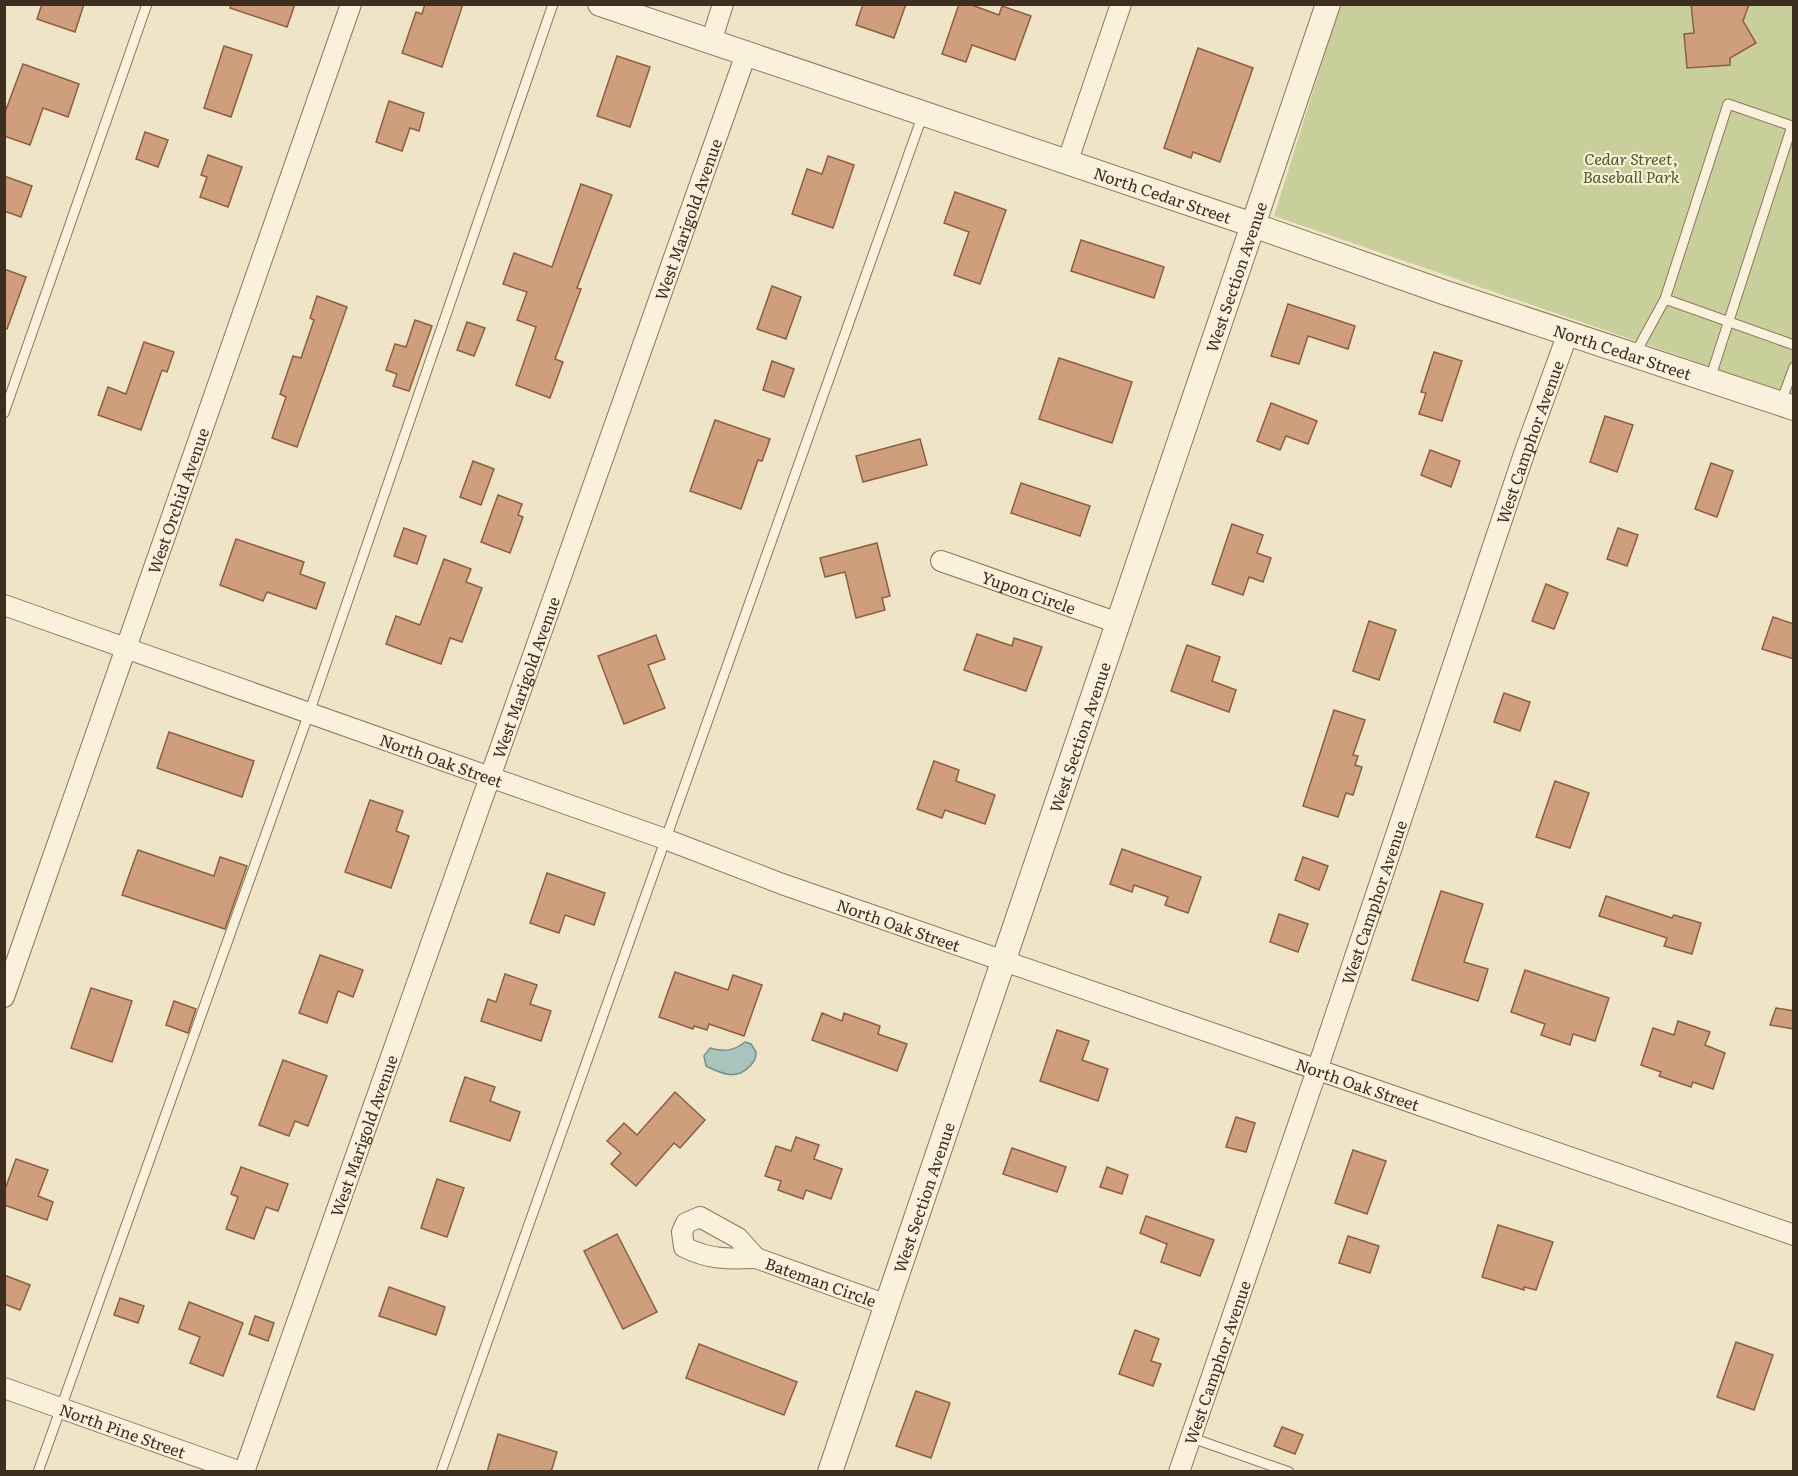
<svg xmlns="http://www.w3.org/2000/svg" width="1798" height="1476" viewBox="0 0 1798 1476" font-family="Literata,serif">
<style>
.green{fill:#c9cf9b}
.water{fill:#a9c4bc;stroke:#6f938a;stroke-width:1.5}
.building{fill:#cf9f7d;stroke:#8d5f41;stroke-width:1.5}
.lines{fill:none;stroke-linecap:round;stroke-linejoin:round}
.service-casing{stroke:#8d765c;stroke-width:11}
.minor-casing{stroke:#8d765c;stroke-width:22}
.tertiary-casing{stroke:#8d765c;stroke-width:26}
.service{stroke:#faf1dc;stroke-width:9}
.minor{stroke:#faf1dc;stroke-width:20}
.tertiary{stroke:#faf1dc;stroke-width:24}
.labels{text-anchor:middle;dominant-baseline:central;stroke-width:4.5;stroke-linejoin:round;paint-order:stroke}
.park-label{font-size:16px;font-style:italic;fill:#4d5a26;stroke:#f7eed8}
.street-label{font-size:16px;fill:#3d2e20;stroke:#f7eed8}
</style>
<rect width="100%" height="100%" fill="#f0e4c8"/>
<!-- green -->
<polygon class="green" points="1340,5 1793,5 1793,395 1274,216"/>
<!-- water -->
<path class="water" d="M745,1042L751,1044L756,1052C756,1058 755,1060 751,1065C737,1081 722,1074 706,1066L704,1056L710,1048C724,1052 734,1051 745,1042Z"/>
<!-- building -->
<g class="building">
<polygon points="42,4 84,4 75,32 37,19"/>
<polygon points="231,4 295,4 287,27 230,8"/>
<polygon points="425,4 463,4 442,67 402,53 416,12 422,14"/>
<polygon points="863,4 906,4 894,38 856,25"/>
<polygon points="959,4 969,4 999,15 1002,6 1031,16 1015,60 972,45 966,62 942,54"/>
<polygon points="1691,4 1749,4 1743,21 1756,43 1730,58 1730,65 1687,68 1684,34 1694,33"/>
<polygon points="224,46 252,55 231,117 204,108"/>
<polygon points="1198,48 1253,68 1220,162 1193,152 1191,158 1164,148"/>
<polygon points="617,56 650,67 630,127 597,116"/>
<polygon points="23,64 79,84 68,117 43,108 30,145 4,136 4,115"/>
<polygon points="389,101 424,113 419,131 410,128 402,151 376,142"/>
<polygon points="145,132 168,140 158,167 136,159"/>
<polygon points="208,155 242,167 228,207 200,197 207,177 201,175"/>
<polygon points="828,156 854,165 833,228 792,214 807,169 822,174"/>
<polygon points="4,176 32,186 21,217 4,211"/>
<polygon points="581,184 612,195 577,288 581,289 555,359 563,362 550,398 516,385 536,327 517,320 527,292 503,284 514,253 552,267"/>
<polygon points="955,192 1006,210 980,284 954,275 969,232 944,223"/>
<polygon points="1081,240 1164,267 1154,298 1071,271"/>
<polygon points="4,269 26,277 7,329 4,328"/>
<polygon points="772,286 801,297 786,339 757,329"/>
<polygon points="317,296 347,307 297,447 272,438 286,397 280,394 293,356 301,358 314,320 310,318"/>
<polygon points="1288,304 1355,326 1348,349 1308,336 1299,364 1271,356"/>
<polygon points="415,320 432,326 409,391 393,386 397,374 386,370 395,344 406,347"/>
<polygon points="467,322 485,328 474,356 457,350"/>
<polygon points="144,342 174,352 167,372 162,370 141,430 98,415 108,387 126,394"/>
<polygon points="1434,352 1462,361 1442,421 1419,414 1426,393 1421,392"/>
<polygon points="1059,358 1132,382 1112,443 1039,419"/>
<polygon points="772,361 794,369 784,397 763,390"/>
<polygon points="1271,403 1317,421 1308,444 1286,436 1280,450 1257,441"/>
<polygon points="1605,416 1633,425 1617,472 1590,462"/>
<polygon points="715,420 770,439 762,461 758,460 741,509 690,491"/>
<polygon points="920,439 927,465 863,482 856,456"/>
<polygon points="1430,450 1460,461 1451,487 1421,475"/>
<polygon points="473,461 494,469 481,505 460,497"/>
<polygon points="1711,463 1733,471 1717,517 1695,509"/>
<polygon points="1021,483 1090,506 1080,536 1011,513"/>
<polygon points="498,495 522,504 518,515 523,517 510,553 481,542"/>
<polygon points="1232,524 1263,535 1257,553 1271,558 1263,582 1249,577 1243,595 1212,584"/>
<polygon points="404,528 426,536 417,564 394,556"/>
<polygon points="1618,528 1638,535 1627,566 1607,559"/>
<polygon points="236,539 304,562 300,574 325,583 316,609 267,592 263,601 220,585"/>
<polygon points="877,543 890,596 882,598 885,610 856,618 845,572 825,577 820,558"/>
<polygon points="444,559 471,569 466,582 482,588 462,642 450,638 441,664 386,644 396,616 420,625"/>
<polygon points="1546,584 1568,593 1554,629 1532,621"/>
<polygon points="1773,617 1794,624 1794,659 1762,649"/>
<polygon points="1369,621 1396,630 1379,680 1353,671"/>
<polygon points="977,634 1012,646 1014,638 1042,647 1026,691 964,670"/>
<polygon points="656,635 665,659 648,665 665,708 624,724 598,656"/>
<polygon points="1187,645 1220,657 1212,681 1236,690 1229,712 1171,691"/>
<polygon points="1504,693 1530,702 1520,731 1494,722"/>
<polygon points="1334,710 1365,720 1353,755 1358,756 1355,765 1362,767 1353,795 1346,793 1338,817 1303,806"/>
<polygon points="169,732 254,761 242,797 157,768"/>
<polygon points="934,761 959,770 956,781 995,795 985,824 945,810 942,818 917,809"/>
<polygon points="1555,781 1589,793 1570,848 1536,837"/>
<polygon points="370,800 403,811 396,831 409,836 391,888 345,872"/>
<polygon points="1122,849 1201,877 1188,913 1165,905 1168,897 1134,885 1132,892 1110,884"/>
<polygon points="138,850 214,876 220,857 247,866 225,929 122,895"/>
<polygon points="1303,857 1328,866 1319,890 1295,880"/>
<polygon points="547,873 605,893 594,925 565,915 559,933 530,923"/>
<polygon points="1441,891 1483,904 1464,962 1488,969 1478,1001 1412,980"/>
<polygon points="1606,896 1672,918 1674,915 1701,923 1692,954 1664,946 1667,938 1599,916"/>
<polygon points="1279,914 1308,924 1298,952 1270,942"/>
<polygon points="320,955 363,970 353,997 338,991 327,1023 299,1013"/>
<polygon points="1525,970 1609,998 1595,1041 1573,1034 1570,1045 1541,1035 1545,1024 1511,1012"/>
<polygon points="675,972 728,990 733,975 762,985 744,1036 709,1024 707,1030 694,1026 693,1029 659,1017"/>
<polygon points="505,974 537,985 530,1004 551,1011 541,1041 481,1021 488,999 496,1002"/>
<polygon points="91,988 132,1001 112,1062 71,1048"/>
<polygon points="174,1001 196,1009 188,1033 166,1025"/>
<polygon points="1776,1008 1794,1011 1794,1029 1770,1025"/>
<polygon points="822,1013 842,1021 844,1013 880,1026 878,1034 907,1044 897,1071 812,1040"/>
<polygon points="1678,1021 1710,1032 1705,1045 1725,1053 1713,1089 1693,1082 1691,1087 1659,1076 1661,1072 1641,1065 1653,1028 1674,1035"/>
<polygon points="1057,1030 1089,1041 1082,1060 1108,1069 1098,1101 1040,1081"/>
<polygon points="283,1060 327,1076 308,1126 295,1121 289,1136 259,1125"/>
<polygon points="465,1077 495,1087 490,1101 520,1112 510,1141 450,1121"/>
<polygon points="675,1092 705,1120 680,1148 674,1143 636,1186 611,1164 621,1153 607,1141 624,1123 637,1135"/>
<polygon points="1236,1117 1255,1123 1246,1152 1226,1147"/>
<polygon points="796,1137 819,1145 814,1159 842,1169 831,1199 806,1190 803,1199 778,1190 781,1181 765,1176 776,1146 791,1151"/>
<polygon points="1012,1148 1066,1167 1057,1192 1003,1174"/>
<polygon points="1353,1150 1386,1161 1367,1214 1335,1203"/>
<polygon points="16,1159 48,1170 38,1196 53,1202 47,1220 4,1205 4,1192"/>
<polygon points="241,1167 288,1184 278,1211 266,1207 254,1239 226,1229 238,1197 231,1194"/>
<polygon points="1107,1167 1128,1175 1122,1194 1100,1187"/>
<polygon points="437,1179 464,1188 447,1237 421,1228"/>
<polygon points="1146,1216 1214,1240 1200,1276 1161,1262 1167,1244 1140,1233"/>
<polygon points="1498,1225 1553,1242 1536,1290 1524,1287 1524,1290 1482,1277"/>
<polygon points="617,1234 657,1312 623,1329 584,1251"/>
<polygon points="1348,1236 1379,1246 1370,1273 1339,1263"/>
<polygon points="4,1275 30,1285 20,1310 4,1304"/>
<polygon points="389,1287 445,1307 436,1335 379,1316"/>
<polygon points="120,1298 144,1306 138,1323 114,1315"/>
<polygon points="189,1302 243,1323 223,1376 190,1363 200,1337 179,1329"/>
<polygon points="255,1316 274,1323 268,1341 249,1334"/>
<polygon points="1135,1330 1159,1339 1151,1361 1161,1364 1153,1386 1119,1374"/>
<polygon points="1736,1342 1773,1355 1754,1410 1717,1397"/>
<polygon points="699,1344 797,1382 784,1415 686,1378"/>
<polygon points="916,1391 950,1403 931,1458 896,1446"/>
<polygon points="1282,1427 1303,1435 1295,1454 1274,1446"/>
<polygon points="498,1434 557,1452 551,1472 487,1472"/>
</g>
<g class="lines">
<!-- service casing -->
<g class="service-casing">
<g id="service">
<polyline points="1665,299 1794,345"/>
<polyline points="1635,354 1665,299 1728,104 1792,126 1710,379"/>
<polyline points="1781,402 1794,367"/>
<polyline points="4,413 147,4"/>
<polyline points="1192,1438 1289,1472"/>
<polyline points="38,1472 309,713 553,4"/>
<polyline points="441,1472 923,114"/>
</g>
</g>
<!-- minor casing -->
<g class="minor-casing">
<g id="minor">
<polyline points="711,42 723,4"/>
<polyline points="1067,163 1121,4"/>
<path id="s1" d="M941,561L1118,623"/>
<path id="s2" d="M4,605L665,839L782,884L1794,1235"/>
<path id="s3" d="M4,997L351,4"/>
<path d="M700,1217L738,1238L756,1258C728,1259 710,1260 684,1247L682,1232L686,1223Z"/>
<path id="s4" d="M756,1258L887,1305"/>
<path id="s5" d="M4,1388L241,1472"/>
<path id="s6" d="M244,1472L746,54"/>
<path id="s7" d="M1179,1472L1317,1070L1525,451L1568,333"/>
</g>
</g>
<!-- tertiary casing -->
<g class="tertiary-casing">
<g id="tertiary">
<path id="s8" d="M600,4L1253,225L1446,293L1794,408"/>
<path id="s9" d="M830,1472L1328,4"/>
</g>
</g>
<!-- service -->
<use href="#service" class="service"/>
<!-- minor -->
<use href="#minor" class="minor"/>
<!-- tertiary -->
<use href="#tertiary" class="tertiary"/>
</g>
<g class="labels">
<!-- park labels -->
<g class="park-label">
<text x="1631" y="158">Cedar Street,<tspan x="1631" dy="18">Baseball Park</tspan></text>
</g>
<!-- street labels -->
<g class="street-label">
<text stroke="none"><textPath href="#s8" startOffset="594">North Cedar Street</textPath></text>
<text stroke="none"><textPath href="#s6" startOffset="1329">West Marigold Avenue</textPath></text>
<text stroke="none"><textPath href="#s9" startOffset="1262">West Section Avenue</textPath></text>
<text stroke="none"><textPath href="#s8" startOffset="1080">North Cedar Street</textPath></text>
<text stroke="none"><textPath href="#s7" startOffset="1088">West Camphor Avenue</textPath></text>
<text stroke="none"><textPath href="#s3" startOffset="526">West Orchid Avenue</textPath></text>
<text stroke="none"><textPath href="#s1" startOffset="93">Yupon Circle</textPath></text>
<text stroke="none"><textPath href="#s6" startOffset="843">West Marigold Avenue</textPath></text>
<text stroke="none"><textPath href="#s9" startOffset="776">West Section Avenue</textPath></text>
<text stroke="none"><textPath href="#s2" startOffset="464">North Oak Street</textPath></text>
<text stroke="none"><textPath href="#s7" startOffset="602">West Camphor Avenue</textPath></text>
<text stroke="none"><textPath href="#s2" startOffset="950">North Oak Street</textPath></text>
<text stroke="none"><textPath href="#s2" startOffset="1436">North Oak Street</textPath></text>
<text stroke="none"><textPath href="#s6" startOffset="357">West Marigold Avenue</textPath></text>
<text stroke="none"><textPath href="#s9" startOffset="290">West Section Avenue</textPath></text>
<text stroke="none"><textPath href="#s4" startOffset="69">Bateman Circle</textPath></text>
<text stroke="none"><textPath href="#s7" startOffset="116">West Camphor Avenue</textPath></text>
<text stroke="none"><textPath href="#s5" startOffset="126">North Pine Street</textPath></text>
</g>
</g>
<!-- border -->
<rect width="1798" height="1476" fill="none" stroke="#3d2e20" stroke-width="12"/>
</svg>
